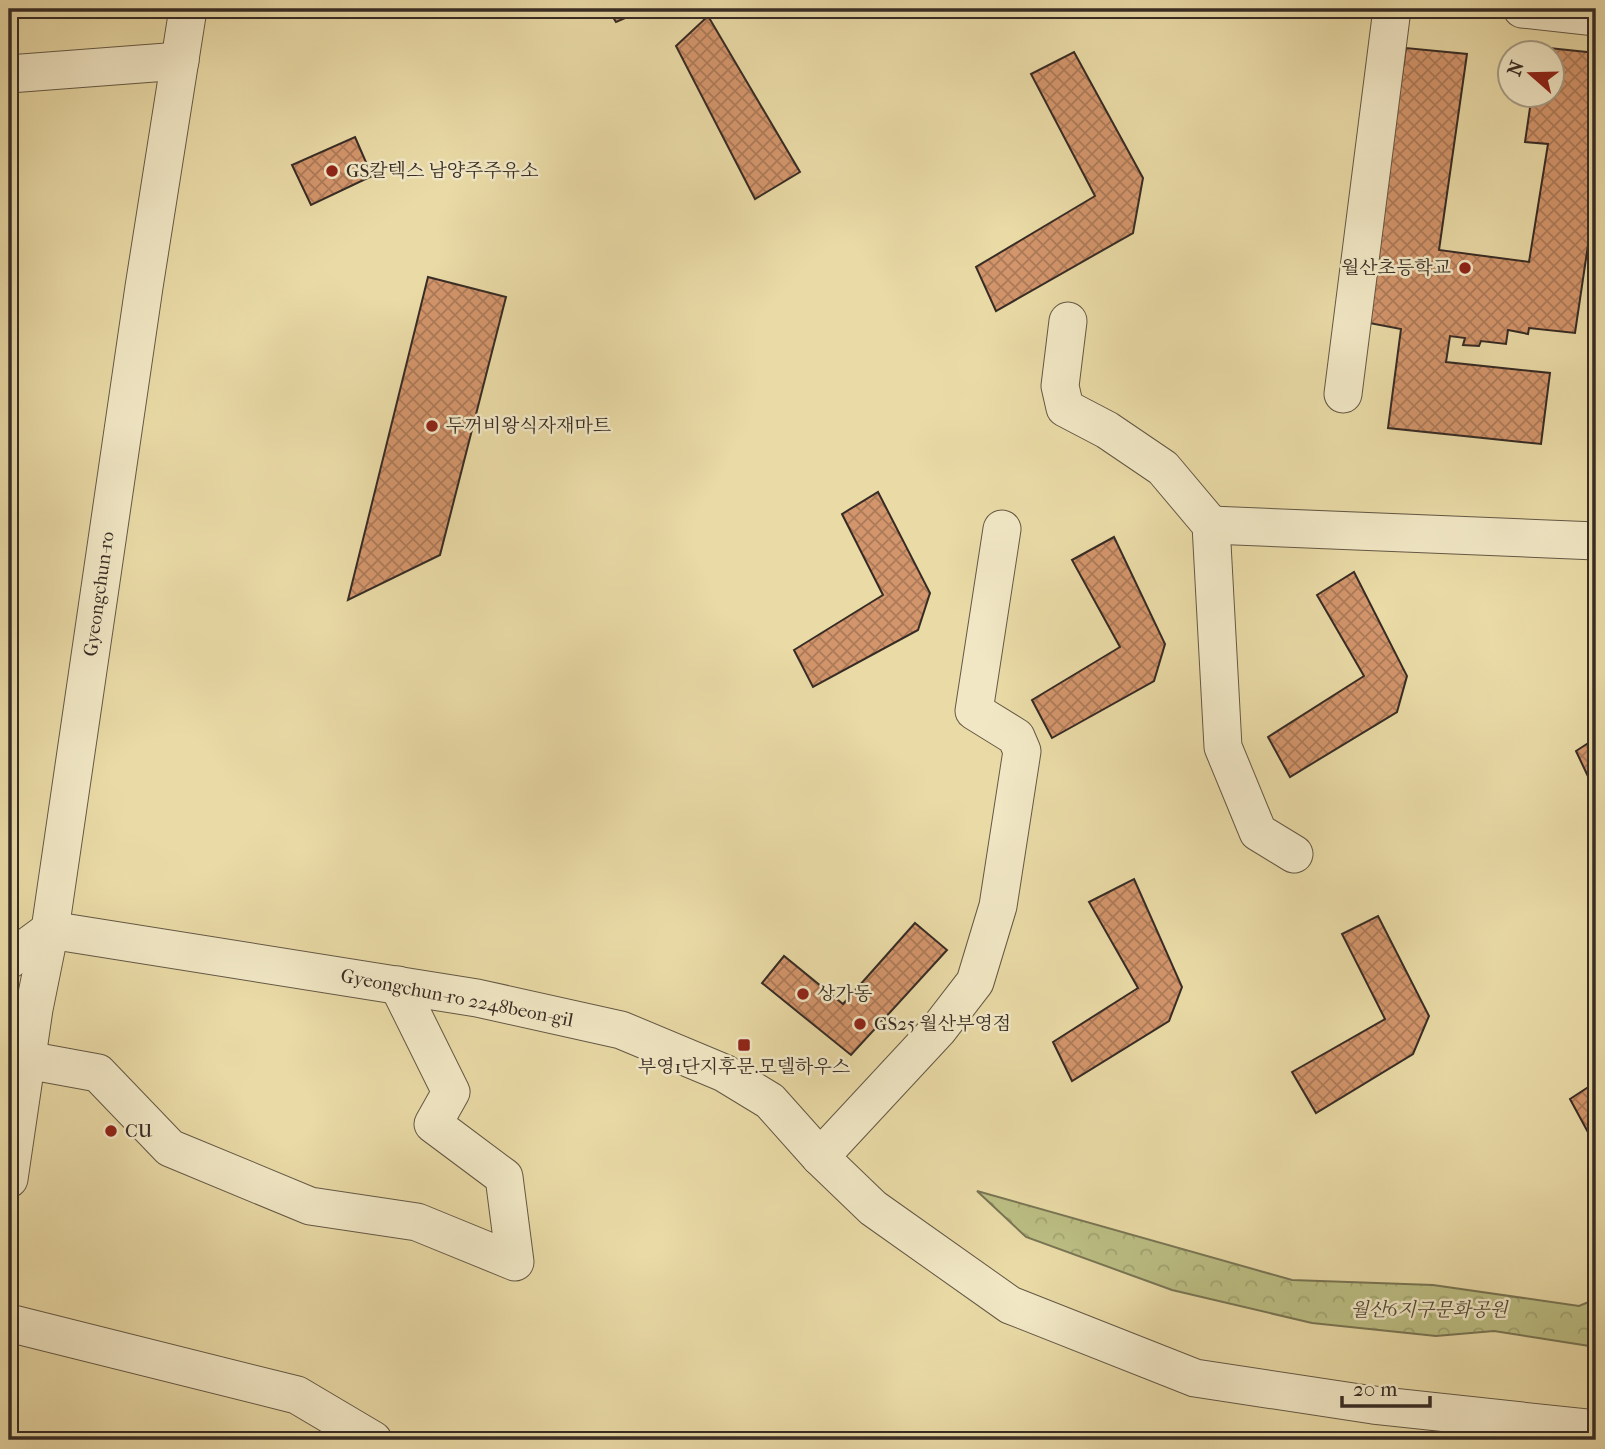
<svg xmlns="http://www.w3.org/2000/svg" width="1605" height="1449" viewBox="0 0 1605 1449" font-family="'IM FELL French Canon','Noto Serif KR',serif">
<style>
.forest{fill:url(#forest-crowns);stroke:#797554;stroke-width:2}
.building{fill:url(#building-cross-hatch);stroke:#372c25;stroke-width:2}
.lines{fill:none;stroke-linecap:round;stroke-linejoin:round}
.minor-casing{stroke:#645845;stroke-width:39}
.minor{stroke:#f1e7c5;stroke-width:37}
.poi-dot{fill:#8f2418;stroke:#f1e7c5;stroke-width:2.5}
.labels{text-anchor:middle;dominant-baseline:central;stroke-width:5;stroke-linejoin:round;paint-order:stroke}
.poi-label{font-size:19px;fill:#372c25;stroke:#f1e7c5;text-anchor:start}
.street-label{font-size:19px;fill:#372c25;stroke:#f1e7c5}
.park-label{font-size:19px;font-style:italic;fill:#514938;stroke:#f1e7c5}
</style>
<defs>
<pattern id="forest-crowns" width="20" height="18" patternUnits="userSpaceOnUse" patternTransform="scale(1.75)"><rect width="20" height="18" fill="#bbbe83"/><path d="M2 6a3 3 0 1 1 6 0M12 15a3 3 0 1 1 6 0" fill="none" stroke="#a1a371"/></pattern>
<pattern id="building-cross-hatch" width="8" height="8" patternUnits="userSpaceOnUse" patternTransform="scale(1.75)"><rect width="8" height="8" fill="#d3956b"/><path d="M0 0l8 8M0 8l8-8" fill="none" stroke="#ac7a58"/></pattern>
</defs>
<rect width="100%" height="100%" fill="#e9daa6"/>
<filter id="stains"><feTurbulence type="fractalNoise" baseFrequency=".00286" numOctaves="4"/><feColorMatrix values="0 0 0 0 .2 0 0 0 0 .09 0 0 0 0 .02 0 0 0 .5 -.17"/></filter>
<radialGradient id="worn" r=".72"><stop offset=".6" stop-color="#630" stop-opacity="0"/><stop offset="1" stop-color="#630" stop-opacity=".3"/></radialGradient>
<!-- forest -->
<polygon class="forest" points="977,1191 1292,1280 1433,1285 1579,1306 1596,1299 1596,1347 1494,1331 1436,1336 1312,1323 1172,1290 1026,1237"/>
<!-- building -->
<g class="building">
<polygon points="608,9 646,9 616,22"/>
<polygon points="708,16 800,172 755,199 676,46"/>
<polygon points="1539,47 1596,53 1596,191 1575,333 1529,328 1528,334 1508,330 1506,344 1481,341 1479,346 1463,345 1465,338 1450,336 1446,362 1550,373 1541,444 1388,428 1401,329 1364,322 1406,48 1467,54 1439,250 1529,262 1548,144 1525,142 1532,94 1552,94 1552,52 1538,52"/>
<polygon points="1074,52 1143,178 1133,233 996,311 976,267 1095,196 1031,74"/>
<polygon points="355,137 372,176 311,205 292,165"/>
<polygon points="428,277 506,297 440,555 348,600"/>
<polygon points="878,492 930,593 918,630 813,687 794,650 883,595 842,514"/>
<polygon points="1114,537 1165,644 1154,681 1052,738 1032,700 1120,647 1072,560"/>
<polygon points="1354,572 1407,676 1397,712 1290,777 1268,737 1364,676 1317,595"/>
<polygon points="1596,738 1596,785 1593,787 1576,751"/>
<polygon points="1134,879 1182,987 1169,1021 1072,1081 1053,1042 1138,988 1089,902"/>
<polygon points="1378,916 1429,1016 1413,1054 1316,1113 1292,1072 1385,1019 1342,934"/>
<polygon points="915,923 947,950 851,1055 762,983 784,956 843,1004"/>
<polygon points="1596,1082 1596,1133 1590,1136 1570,1099"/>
</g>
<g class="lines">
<!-- minor casing -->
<g class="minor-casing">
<g id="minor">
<polyline points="1522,9 1596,17"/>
<polyline points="9,74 180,61"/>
<polyline points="1068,321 1060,386 1065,408 1107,430 1163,468 1211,525 1223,747 1258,832 1294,854"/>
<polyline points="1343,394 1392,9"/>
<polyline points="1211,525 1596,541"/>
<polyline points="9,960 50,930 477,998 621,1030 724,1073 770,1101 820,1157 873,1208 1010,1305 1195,1378 1373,1405 1596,1429"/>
<polyline points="27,1060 98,1073 170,1148 310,1206 417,1222 515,1262 504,1177 433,1124 451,1092 398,985"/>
<polyline points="820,1157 938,1030 975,982 998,906 1022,751 1016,737 974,711 1002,529"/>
<polyline points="9,1179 34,1009 50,930 144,287 188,9"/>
<polyline points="9,1323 297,1395 373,1440"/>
</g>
</g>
<!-- minor -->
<use href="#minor" class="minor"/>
</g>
<!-- markers -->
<g class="poi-dot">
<circle cx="332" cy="171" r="7"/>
<circle cx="1465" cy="268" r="7"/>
<circle cx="432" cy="426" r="7"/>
<circle cx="803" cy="994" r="7"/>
<circle cx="860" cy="1024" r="7"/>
<rect x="737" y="1038" width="14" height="14" rx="3.5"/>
<circle cx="111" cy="1131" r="7"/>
</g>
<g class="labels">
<!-- poi labels -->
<g class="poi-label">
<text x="346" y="171">GS칼텍스 남양주주유소</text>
<text x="1451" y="268" text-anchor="end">월산초등학교</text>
<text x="446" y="426">두꺼비왕식자재마트</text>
<text x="817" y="994">상가동</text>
<text x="874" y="1024">GS25 월산부영점</text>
<text x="744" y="1067" text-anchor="middle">부영1단지후문.모델하우스</text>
<text x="125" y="1131">CU</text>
</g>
<!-- street labels -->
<g class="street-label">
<text transform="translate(99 594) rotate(-82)">Gyeongchun-ro</text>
<text transform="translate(457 998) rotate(11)">Gyeongchun-ro 2248beon-gil</text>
</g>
<!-- park labels -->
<g class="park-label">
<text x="1429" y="1310">월산6지구문화공원</text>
</g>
</g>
<!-- margin -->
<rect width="1605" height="1449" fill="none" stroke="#e9daa6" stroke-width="35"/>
<rect x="10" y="10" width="1584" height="1428" fill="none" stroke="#372c25" stroke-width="3.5"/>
<rect x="18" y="18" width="1570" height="1414" fill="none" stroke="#372c25" stroke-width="2"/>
<!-- north arrow -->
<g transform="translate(1531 74) rotate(290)"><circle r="33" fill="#f1e7c5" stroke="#a79c85" stroke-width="2"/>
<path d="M0-5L12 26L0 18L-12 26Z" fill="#8f2418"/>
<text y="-10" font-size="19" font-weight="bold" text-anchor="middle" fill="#372c25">N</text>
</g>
<!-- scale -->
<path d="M1342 1396v10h88v-10" fill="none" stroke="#372c25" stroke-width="3.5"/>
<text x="1353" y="1396" font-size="21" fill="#372c25" stroke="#f1e7c5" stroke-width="5" paint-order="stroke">20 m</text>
<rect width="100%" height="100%" filter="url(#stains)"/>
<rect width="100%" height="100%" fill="url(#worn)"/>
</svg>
